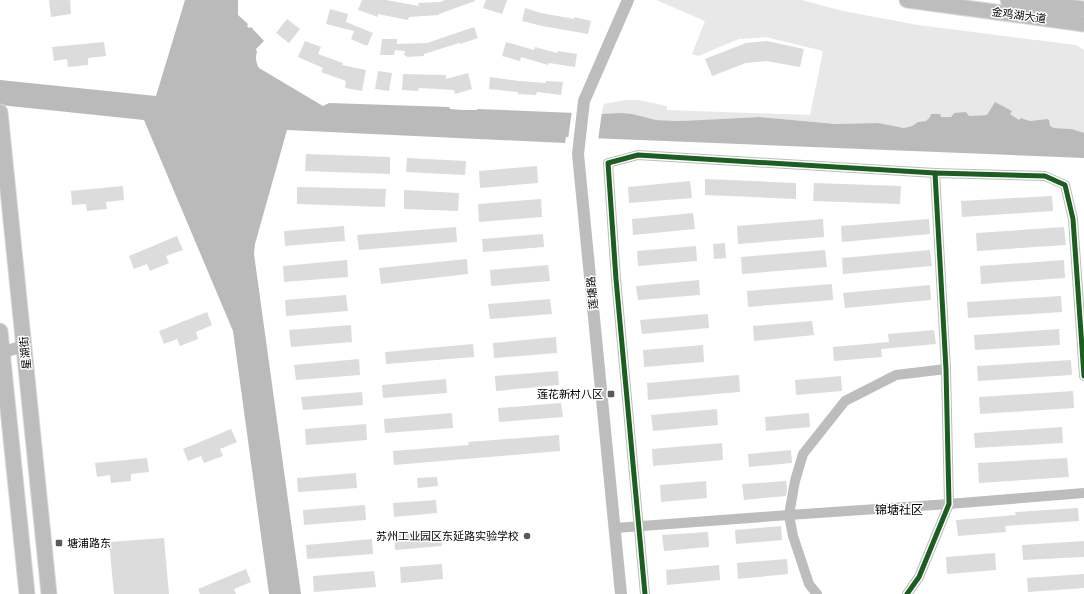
<svg xmlns="http://www.w3.org/2000/svg" width="1084" height="594" viewBox="0 0 1084 594" font-family="'Archivo Narrow','Noto Sans SC',sans-serif">
<style>
.green{fill:#e8e8e8}
.water{fill:#bababa}
.pier{fill:#fff}
.building{fill:#dcdcdc}
.lines{fill:none;stroke-linecap:round;stroke-linejoin:round}
.primary-casing{stroke:#dbdbdb;stroke-width:17}
.minor{stroke:#bdbdbd;stroke-width:10}
.tertiary{stroke:#bdbdbd;stroke-width:12}
.primary{stroke:#bdbdbd;stroke-width:15}
.cycleway-casing{stroke:#fff;stroke-width:8}
.cycleway{stroke:#1b5e20;stroke-width:5}
.poi-dot{fill:#595959;stroke:#fff;stroke-width:1.5}
.labels{text-anchor:middle;dominant-baseline:central;stroke-width:3;stroke-linejoin:round;paint-order:stroke}
.street-label{font-size:11px;fill:#000;stroke:#fff}
.poi-label{font-size:11px;fill:#000;stroke:#fff;text-anchor:end}
.neighbourhood-label{font-size:12px;fill:#000;stroke:#fff}
</style>
<rect width="100%" height="100%" fill="#fff"/>
<!-- green -->
<polygon class="green" points="656,0 802,0 843,11 918,25 1076,45 1084,50 1084,133 1072,129 1054,128 1050,126 1047,119 1030,121 1021,118 1019,121 1010,114 1011,112 987,115 969,116 954,113 951,117 940,117 931,114 929,119 926,121 918,122 912,126 904,128 878,123 836,124 759,117 701,120 677,121 656,120 627,114 601,114 604,104 625,100 638,100 667,106 667,110 810,115 823,51 766,37 739,39 698,56 692,54 705,21"/>
<!-- water -->
<path class="water" d="M185,0H238V15L248,24L247,26L249,28L251,27L264,41L256,49L257,52C255,57 256,63 259,68L323,106L329,103L449,107L450,109L463,110H477V109L601,114L621,113L632,114L656,120L677,121L701,120L759,117L836,124L878,123L904,128L912,126L918,122L926,121L930,117L931,114H940L941,117H951L954,113L966,112L969,116L987,115L995,102L1012,111L1010,114L1019,120L1021,118L1030,121L1047,119L1049,120L1050,126L1054,128L1072,129L1084,133V158L566,137L565,143L287,130L255,244L254,254L301,594H269L233,331L144,120L0,105V80L156,96Z"/>
<!-- pier -->
<polygon class="pier" points="572,110 602,112 598,140 568,139"/>
<!-- building -->
<g class="building">
<polygon points="49,0 70,0 71,14 51,17"/>
<polygon points="362,0 386,0 419,6 418,3 440,2 445,0 475,0 475,1 439,14 439,15 409,17 408,20 378,14 378,17 358,10"/>
<polygon points="486,0 507,0 502,14 483,8"/>
<polygon points="525,8 541,13 574,19 574,17 591,21 588,34 542,26 522,21"/>
<polygon points="330,9 348,14 346,22 373,33 367,46 351,39 354,31 326,24"/>
<polygon points="287,19 300,29 289,43 276,33"/>
<polygon points="474,27 478,38 460,44 459,43 424,54 424,56 407,57 407,56 404,55 405,51 395,50 394,55 380,55 382,39 397,39 397,44 427,43"/>
<polygon points="305,41 321,47 318,54 343,63 342,65 366,70 362,91 345,88 346,81 321,72 323,68 298,57"/>
<polygon points="767,41 804,49 800,67 766,61 746,63 712,76 705,59 746,43"/>
<polygon points="104,42 106,56 88,58 88,65 68,67 67,59 54,61 52,47"/>
<polygon points="506,42 534,50 535,47 557,53 558,51 577,54 575,67 549,63 548,65 521,57 520,61 502,56"/>
<polygon points="378,71 392,73 389,91 375,89"/>
<polygon points="468,73 472,89 455,94 454,90 419,88 418,91 402,90 403,74 446,75 446,79"/>
<polygon points="490,77 519,81 546,83 546,81 563,82 561,95 537,92 536,95 518,94 518,92 489,89"/>
<polygon points="306,154 390,157 390,174 305,171"/>
<polygon points="407,158 466,161 465,175 406,172"/>
<polygon points="537,166 538,183 480,188 479,171"/>
<polygon points="705,179 796,183 796,199 705,195"/>
<polygon points="690,181 692,198 629,203 628,187"/>
<polygon points="814,183 901,186 900,204 813,201"/>
<polygon points="123,186 124,200 106,202 107,209 87,211 86,204 72,205 71,191"/>
<polygon points="297,187 386,189 385,207 297,204"/>
<polygon points="404,190 459,193 458,211 404,209"/>
<polygon points="1052,196 1053,211 962,217 961,201"/>
<polygon points="541,199 542,217 479,222 478,204"/>
<polygon points="693,213 695,229 633,235 632,219"/>
<polygon points="823,219 824,237 738,244 737,226"/>
<polygon points="929,219 930,234 842,242 841,226"/>
<polygon points="344,226 345,241 285,246 284,231"/>
<polygon points="456,227 457,242 359,250 357,235"/>
<polygon points="1064,227 1066,245 977,251 976,233"/>
<polygon points="543,234 544,247 483,252 482,239"/>
<polygon points="177,236 183,250 166,256 169,263 150,271 147,264 134,269 129,256"/>
<polygon points="725,243 726,258 714,259 713,244"/>
<polygon points="696,246 697,261 638,266 637,251"/>
<polygon points="825,250 827,267 742,274 741,257"/>
<polygon points="930,250 932,266 843,274 842,258"/>
<polygon points="467,259 468,274 381,284 379,268"/>
<polygon points="347,260 348,277 284,282 283,266"/>
<polygon points="1064,260 1065,278 981,284 980,266"/>
<polygon points="548,265 550,281 491,286 490,270"/>
<polygon points="699,280 700,295 638,300 636,286"/>
<polygon points="832,284 833,300 748,307 747,291"/>
<polygon points="930,285 931,300 845,308 843,293"/>
<polygon points="346,295 348,311 286,316 285,300"/>
<polygon points="1061,296 1062,312 968,318 967,302"/>
<polygon points="550,299 552,314 490,319 488,304"/>
<polygon points="207,312 212,325 196,332 198,339 180,346 177,339 164,344 159,331"/>
<polygon points="708,314 709,328 642,334 640,320"/>
<polygon points="812,321 814,335 754,341 753,326"/>
<polygon points="351,325 352,342 291,347 289,330"/>
<polygon points="1059,329 1060,345 975,350 974,335"/>
<polygon points="934,330 936,344 881,349 882,357 834,361 833,347 889,342 888,334"/>
<polygon points="556,337 557,353 494,358 493,343"/>
<polygon points="473,344 474,357 386,364 385,352"/>
<polygon points="703,345 704,362 644,367 643,350"/>
<polygon points="359,359 360,375 296,380 294,365"/>
<polygon points="1071,360 1072,375 978,381 977,366"/>
<polygon points="558,371 559,385 496,391 495,376"/>
<polygon points="739,375 740,392 648,400 647,383"/>
<polygon points="841,376 842,391 796,395 795,380"/>
<polygon points="446,379 447,393 383,398 382,385"/>
<polygon points="1073,391 1074,408 980,414 979,397"/>
<polygon points="362,392 363,405 303,410 301,397"/>
<polygon points="561,403 563,417 499,422 498,408"/>
<polygon points="717,409 718,425 653,431 651,415"/>
<polygon points="452,413 453,428 385,433 384,419"/>
<polygon points="809,413 810,427 766,431 765,417"/>
<polygon points="366,424 367,440 306,445 305,429"/>
<polygon points="1062,427 1063,443 975,448 974,433"/>
<polygon points="231,429 237,442 220,449 223,456 204,463 201,456 188,461 183,449"/>
<polygon points="559,435 560,451 394,465 393,451 469,445 468,442"/>
<polygon points="722,443 723,460 653,466 652,449"/>
<polygon points="791,450 792,463 749,467 748,454"/>
<polygon points="147,458 149,472 131,474 131,481 111,483 110,475 97,477 95,463"/>
<polygon points="1067,458 1069,477 979,483 978,463"/>
<polygon points="356,473 357,488 298,492 297,478"/>
<polygon points="437,477 438,486 418,488 417,478"/>
<polygon points="706,481 707,498 661,502 660,485"/>
<polygon points="786,481 787,490 786,496 744,500 742,484"/>
<polygon points="436,500 437,513 394,517 393,503"/>
<polygon points="365,505 366,520 304,525 303,510"/>
<polygon points="1078,508 1079,521 1005,526 1006,532 958,536 956,520 1016,515 1015,512"/>
<polygon points="781,526 782,540 736,544 735,530"/>
<polygon points="441,531 442,546 395,550 394,535"/>
<polygon points="708,532 709,547 664,551 662,535"/>
<polygon points="164,538 169,594 114,594 109,542"/>
<polygon points="372,539 373,554 307,559 306,545"/>
<polygon points="1084,541 1084,557 1023,560 1022,545"/>
<polygon points="995,553 996,570 947,574 946,557"/>
<polygon points="787,559 788,574 738,579 737,563"/>
<polygon points="442,564 443,579 401,583 400,567"/>
<polygon points="719,565 720,580 667,585 666,570"/>
<polygon points="246,569 251,582 234,589 236,594 200,594 198,589"/>
<polygon points="374,571 376,587 314,592 313,576"/>
<polygon points="1084,574 1084,588 1028,592 1027,578"/>
</g>
<g class="lines">
<!-- primary casing -->
<g class="primary-casing">
<g id="primary">
<polyline points="907,0 1084,24"/>
<polyline points="1008,0 1084,9"/>
<polyline points="0,112 49,594"/>
<polyline points="0,331 27,594"/>
</g>
</g>
<!-- minor -->
<g class="minor">
<polyline points="615,528 789,515 949,504 1084,493"/>
<polyline points="645,594 616,279 608,163 638,155 935,173"/>
<polyline points="817,594 809,584 793,536 789,515 795,481 803,454 845,401 896,375 946,369"/>
<polyline points="907,594 919,577 949,504 946,369 935,173 1045,176 1065,185 1073,219 1084,376"/>
</g>
<!-- tertiary -->
<g class="tertiary">
<polyline points="0,353 24,346"/>
<polyline points="621,594 578,154 584,101 628,0"/>
</g>
<!-- primary -->
<use href="#primary" class="primary"/>
<!-- cycleway casing -->
<g class="cycleway-casing">
<g id="cycleway">
<polyline points="645,594 616,279 608,163 638,155 935,173"/>
<polyline points="907,594 919,577 949,504 946,369 935,173 1045,176 1065,185 1073,219 1084,376"/>
</g>
</g>
<!-- cycleway -->
<use href="#cycleway" class="cycleway"/>
</g>
<!-- markers -->
<g class="poi-dot">
<rect x="607" y="390" width="8" height="8" rx="2"/>
<circle cx="527" cy="536" r="4"/>
<rect x="55" y="539" width="8" height="8" rx="2"/>
</g>
<g class="labels">
<!-- street labels -->
<g class="street-label">
<text transform="translate(1019 15) rotate(8)">金鸡湖大道</text>
<text transform="translate(592 293) rotate(-96)">莲塘路</text>
<text transform="translate(25 353) rotate(-96)">星湖街</text>
</g>
<!-- poi labels -->
<g class="poi-label">
<text x="603" y="394">莲花新村八区</text>
<text x="519" y="536">苏州工业园区东延路实验学校</text>
<text x="67" y="543" text-anchor="start">塘浦路东</text>
</g>
<!-- neighbourhood labels -->
<g class="neighbourhood-label">
<text x="899" y="510">锦塘社区</text>
</g>
</g>
</svg>
